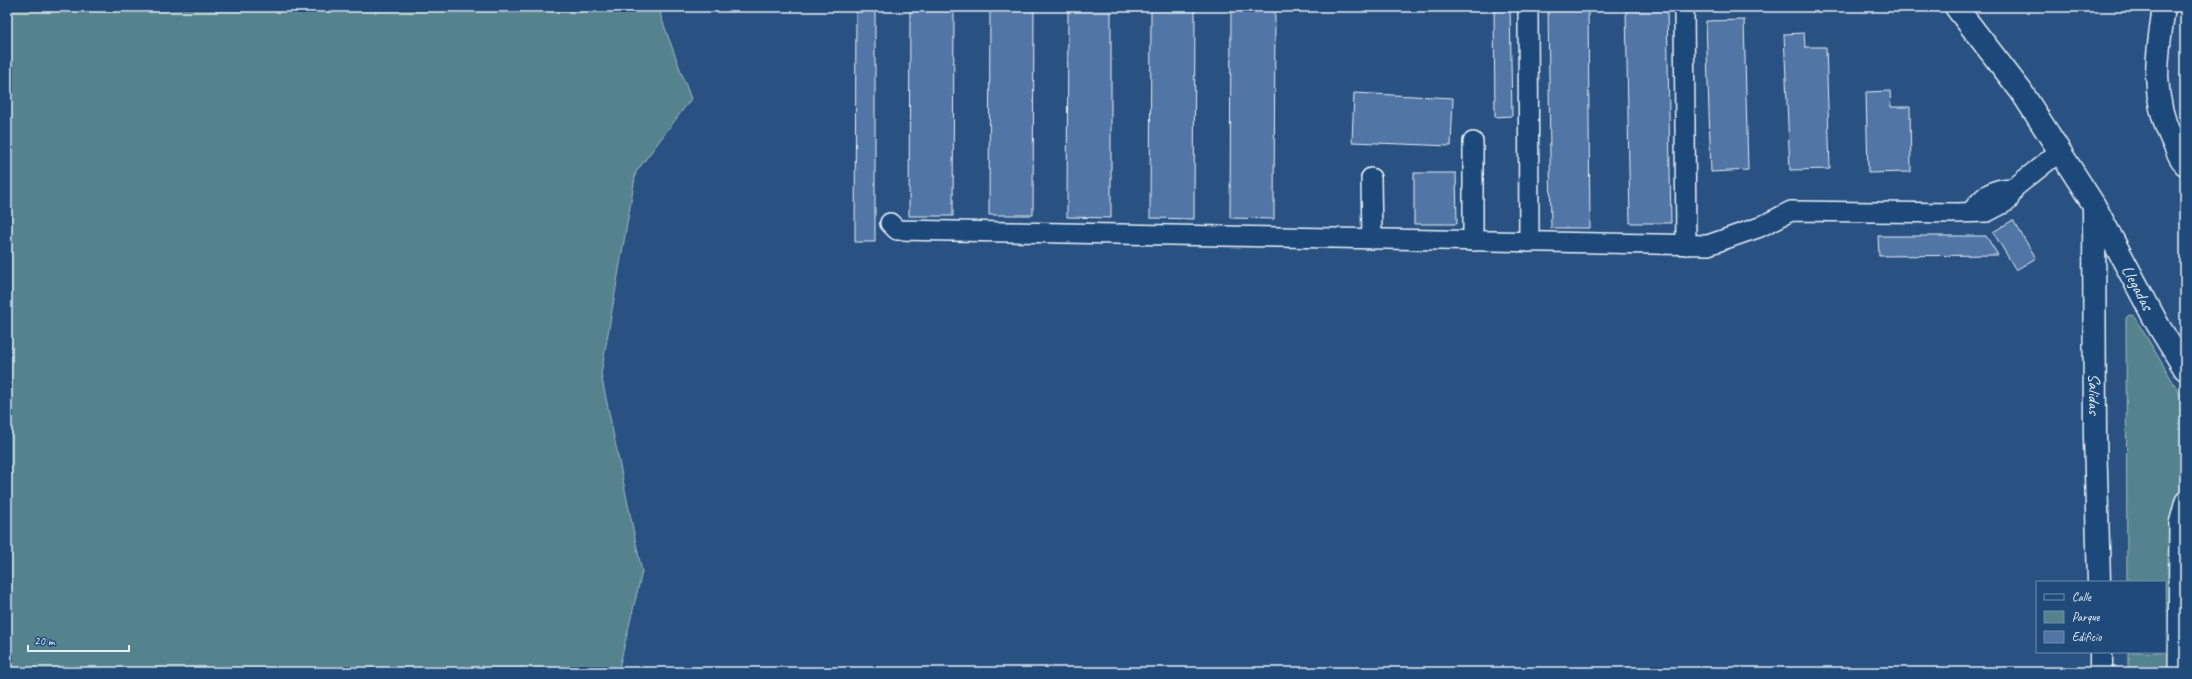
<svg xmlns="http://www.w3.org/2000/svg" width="2192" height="679" viewBox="0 0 2192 679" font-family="Caveat,sans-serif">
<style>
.green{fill:#54838d;stroke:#9ebac2}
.building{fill:#5174a4;stroke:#e8f1f8}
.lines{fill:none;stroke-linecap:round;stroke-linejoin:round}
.lane-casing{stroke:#e8f1f8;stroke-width:22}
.street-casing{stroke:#e8f1f8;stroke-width:25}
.lane{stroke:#1f4a7a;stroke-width:19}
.street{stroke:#1f4a7a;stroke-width:22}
.labels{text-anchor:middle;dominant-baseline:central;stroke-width:4;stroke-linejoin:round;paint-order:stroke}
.street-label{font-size:17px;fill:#e8f1f8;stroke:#1f4a7a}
</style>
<rect width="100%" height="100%" fill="#295282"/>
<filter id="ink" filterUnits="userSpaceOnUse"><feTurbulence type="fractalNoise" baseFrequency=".025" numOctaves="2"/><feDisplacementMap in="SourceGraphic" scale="8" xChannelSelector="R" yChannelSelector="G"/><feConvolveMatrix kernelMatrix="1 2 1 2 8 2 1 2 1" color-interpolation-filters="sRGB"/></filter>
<g filter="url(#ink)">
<!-- green -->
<g class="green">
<polygon points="7,7 660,7 661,17 691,99 636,172 601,374 642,572 618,672 7,672"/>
<polygon points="2129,315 2134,316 2185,402 2185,672 2128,672 2128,652 2165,652 2165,582 2127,582 2126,318"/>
</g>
<!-- building -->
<g class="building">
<polygon points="856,7 875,7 875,242 855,242"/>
<polygon points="910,7 954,7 953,216 909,216"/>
<polygon points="990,7 1034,7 1033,215 989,215"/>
<polygon points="1068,7 1111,7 1111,218 1067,217"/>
<polygon points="1151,7 1195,7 1194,219 1150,218"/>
<polygon points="1231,7 1275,7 1274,219 1230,218"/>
<polygon points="1494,7 1510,7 1512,116 1495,117"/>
<polygon points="1548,7 1588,7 1590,228 1551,228"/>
<polygon points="1626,7 1667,7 1671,223 1630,223"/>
<polygon points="1744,20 1748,170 1711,172 1706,21"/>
<polygon points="1804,33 1805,47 1826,47 1830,169 1790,170 1784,34"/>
<polygon points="1890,91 1891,107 1910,107 1911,172 1868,173 1866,92"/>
<polygon points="1354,93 1453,98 1451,146 1352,142"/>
<polygon points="1414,173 1456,173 1457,224 1414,224"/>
<polygon points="2013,220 2036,258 2016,270 1993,232"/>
<polygon points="1878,236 1986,236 1998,255 1879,256"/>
</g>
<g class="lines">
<!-- lane casing -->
<g class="lane-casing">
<g id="lane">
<polyline points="1528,7 1529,242"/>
<polyline points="1684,7 1686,245"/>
<polyline points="1473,142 1473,241"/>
<polyline points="1371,178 1372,239"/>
<path d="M1971,212C1984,195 1992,188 2014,188"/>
<polyline points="890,223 897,230 1708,245 1760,227 1791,211 1956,213 1987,212 2008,201 2014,188 2059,152"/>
<polyline points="2178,672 2179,524 2185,501"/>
</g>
</g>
<!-- street casing -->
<g class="street-casing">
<g id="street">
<path id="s1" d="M1956,7L2021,91L2094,205L2158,325L2185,369"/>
<path d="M2164,7C2157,56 2150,93 2172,140C2176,148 2179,157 2185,164"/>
<path id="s2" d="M2094,208L2095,437L2099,582"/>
<polyline points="2101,652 2101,672"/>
</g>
</g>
<!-- lane -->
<use href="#lane" class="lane"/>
<!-- street -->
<use href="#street" class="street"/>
</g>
</g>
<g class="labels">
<!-- street labels -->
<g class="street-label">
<text stroke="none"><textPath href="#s1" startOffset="335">Llegadas</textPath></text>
<text stroke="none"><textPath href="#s2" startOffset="186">Salidas</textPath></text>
</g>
</g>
<!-- margin -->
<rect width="2192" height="679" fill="none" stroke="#1f4a7a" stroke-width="24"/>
<rect x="12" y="12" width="2168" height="655" fill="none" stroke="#e8f1f8" stroke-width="1.5" filter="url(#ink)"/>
<!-- legend -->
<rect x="2036" y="581" width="130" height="72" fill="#1f4a7a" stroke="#6f8dac"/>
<rect x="2044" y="594" width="20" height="6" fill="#1f4a7a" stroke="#6f8dac"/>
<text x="2072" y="601" font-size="12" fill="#e8f1f8">Calle</text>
<rect x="2044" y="611" width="20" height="12" fill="#54838d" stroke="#6f8dac"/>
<text x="2072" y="621" font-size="12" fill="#e8f1f8">Parque</text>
<rect x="2044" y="631" width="20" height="12" fill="#5174a4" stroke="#6f8dac"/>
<text x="2072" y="641" font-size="12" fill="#e8f1f8">Edificio</text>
<!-- scale -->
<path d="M28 645v6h101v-6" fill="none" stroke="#e8f1f8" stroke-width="2"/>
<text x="34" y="645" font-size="12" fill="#e8f1f8" stroke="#1f4a7a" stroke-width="3" paint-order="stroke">20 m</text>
</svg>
